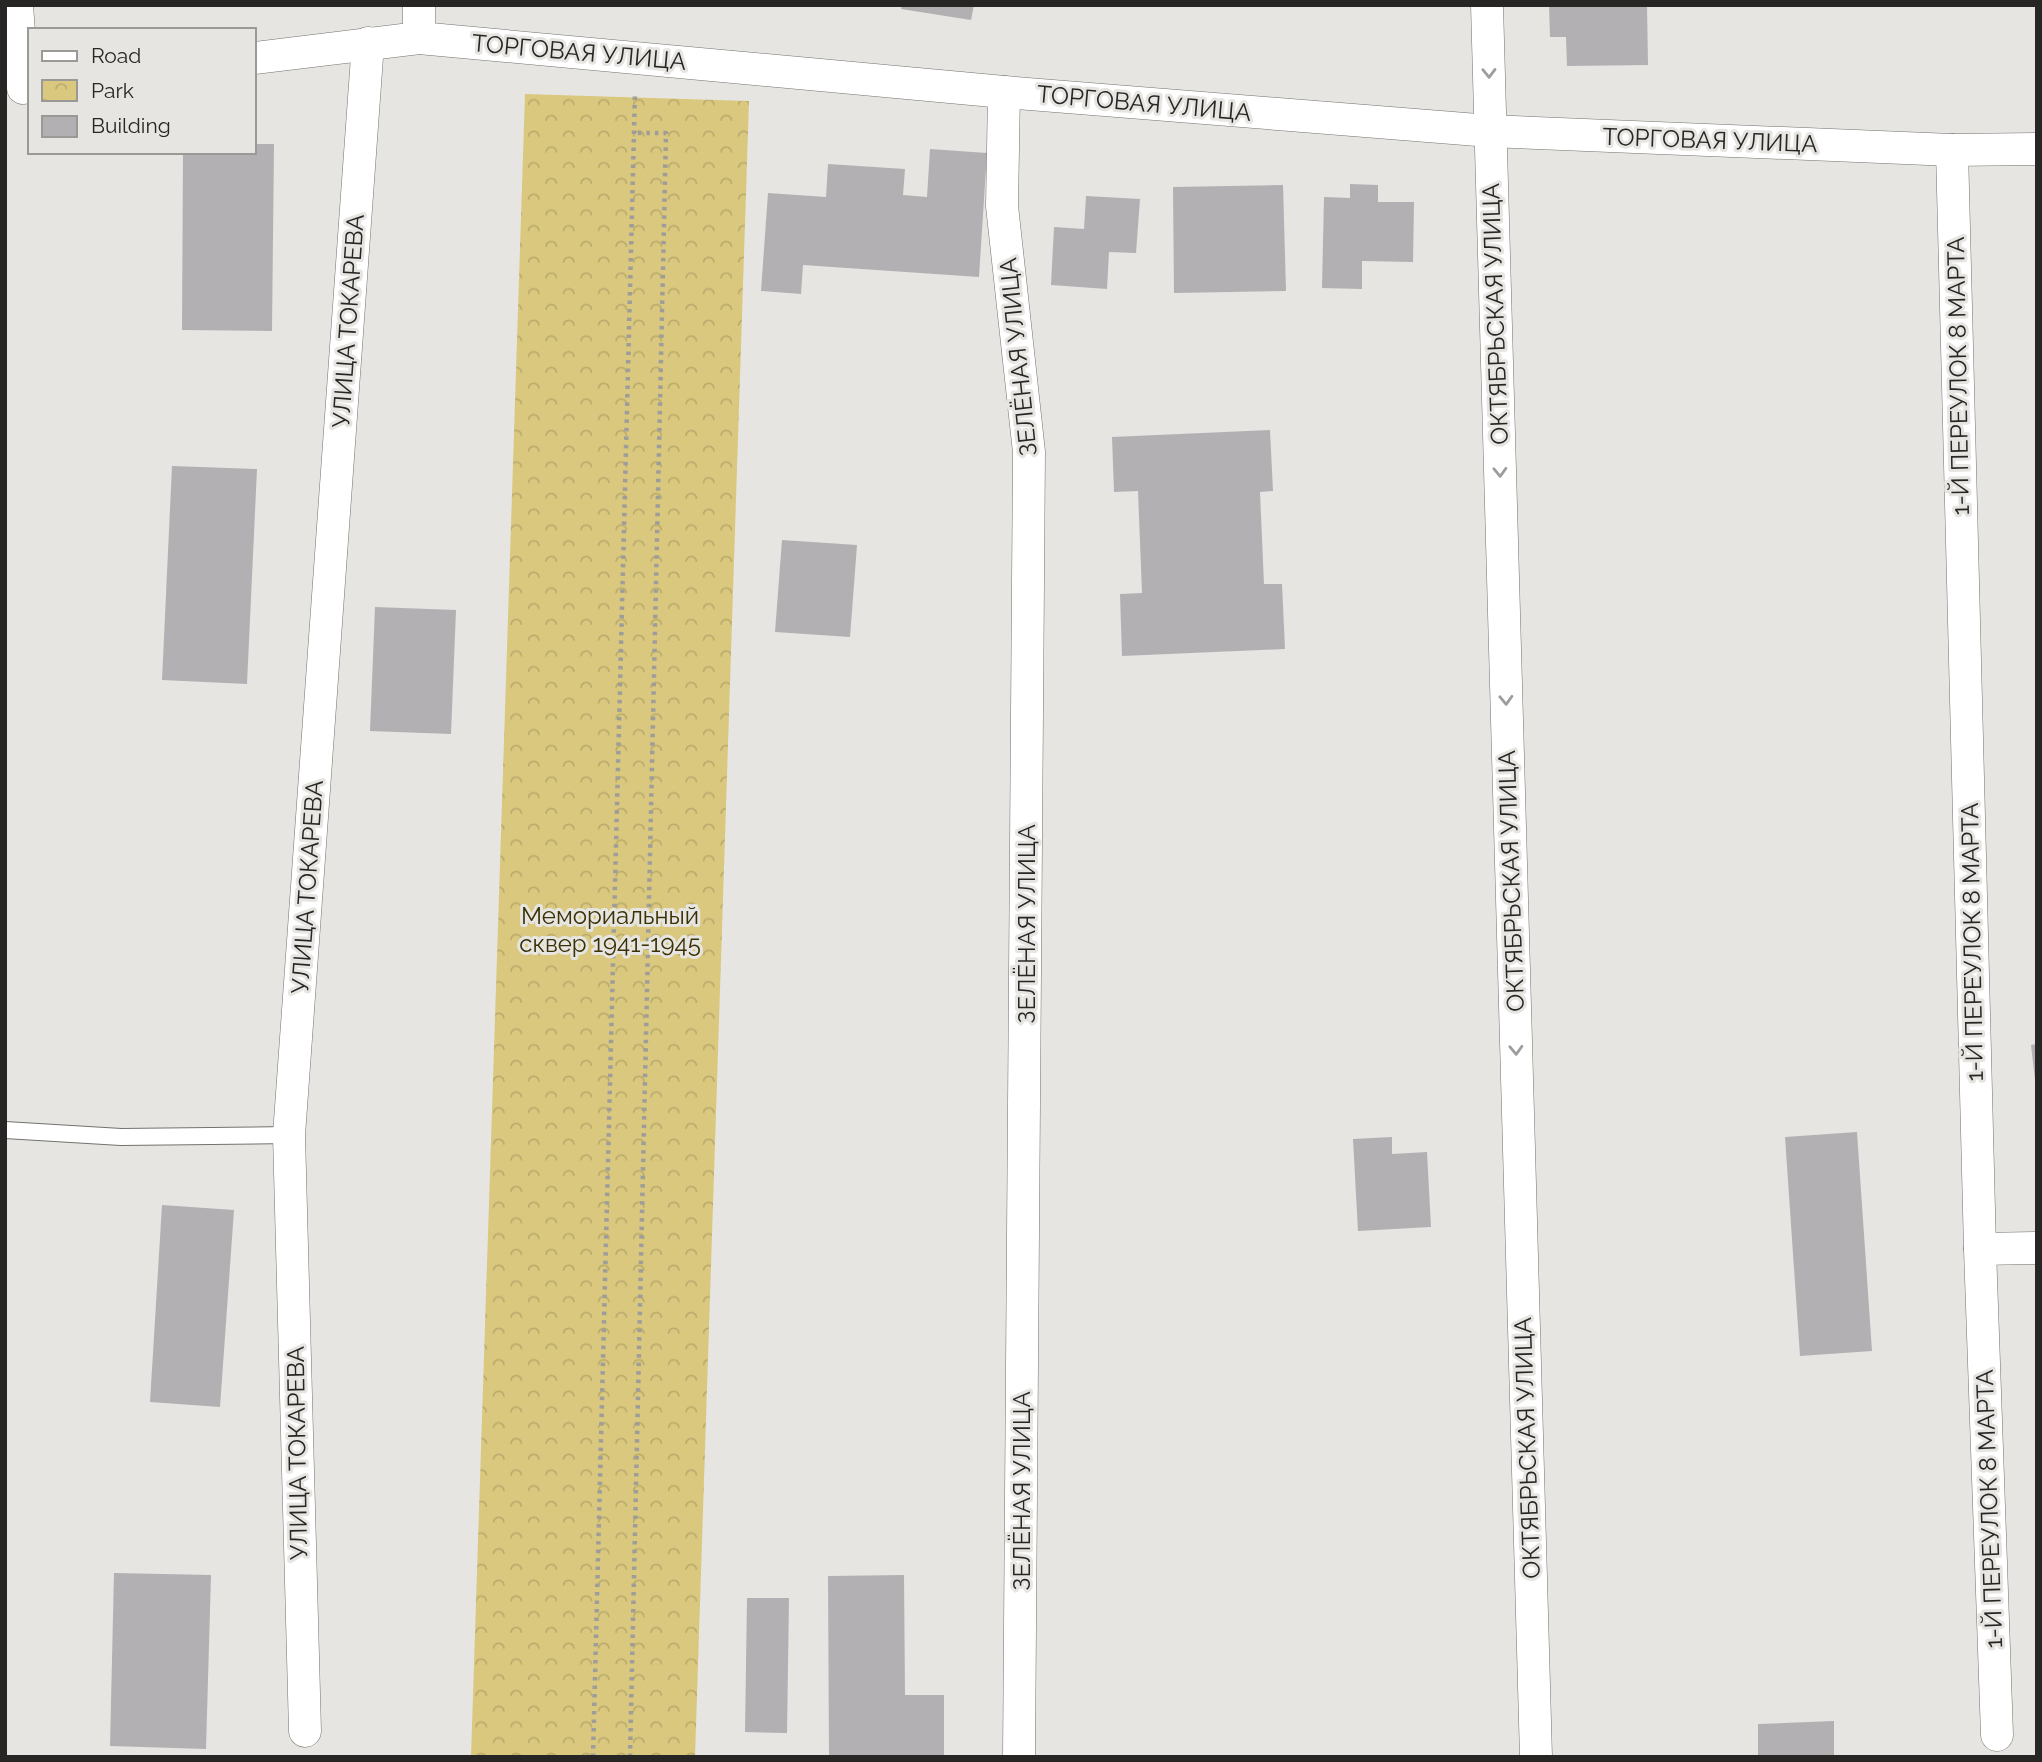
<svg xmlns="http://www.w3.org/2000/svg" width="2042" height="1762" viewBox="0 0 2042 1762" font-family="Raleway,sans-serif">
<style>
.park{fill:url(#park-crowns)}
.building{fill:#b3b0b4}
.lines{fill:none;stroke-linecap:round;stroke-linejoin:round}
.service-casing{stroke:#73726e;stroke-width:18}
.minor-casing{stroke:#73726e;stroke-width:33}
.path{stroke:#9e9d9a;stroke-width:4.5;stroke-dasharray:3.5 5;stroke-linecap:butt}
.service{stroke:#fff;stroke-width:16}
.minor{stroke:#fff;stroke-width:32}
.oneway{stroke:#9e9d9d}
.labels{text-anchor:middle;dominant-baseline:central;stroke-width:6;stroke-linejoin:round;paint-order:stroke}
.street-label{font-size:24px;fill:#272625;stroke:#e6e5e1}
.park-label{font-size:24px;fill:#3b3105;stroke:#e6e5e1}
</style>
<defs>
<pattern id="park-crowns" width="20" height="18" patternUnits="userSpaceOnUse" patternTransform="scale(1.75)"><rect width="20" height="18" fill="#dac87e"/><path d="M2 6a3 3 0 1 1 6 0M12 15a3 3 0 1 1 6 0" fill="none" stroke="#bbac6d"/></pattern>
</defs>
<rect width="100%" height="100%" fill="#e6e5e1"/>
<!-- park -->
<polygon class="park" points="525,94 749,101 695,1757 471,1757"/>
<!-- building -->
<g class="building">
<polygon points="902,5 974,5 971,20 901,9"/>
<polygon points="1549,5 1647,5 1648,65 1567,66 1566,37 1550,37"/>
<polygon points="254,144 274,144 272,331 182,330 183,152 254,152"/>
<polygon points="930,149 987,153 979,277 803,265 801,294 761,291 768,193 826,197 828,164 905,169 903,195 927,197"/>
<polygon points="1350,184 1378,185 1378,202 1414,202 1413,262 1362,261 1362,289 1322,288 1324,197 1350,198"/>
<polygon points="1283,185 1286,291 1174,293 1173,187"/>
<polygon points="1086,196 1140,199 1136,253 1109,252 1107,289 1051,285 1054,227 1084,229"/>
<polygon points="1270,430 1273,491 1260,492 1264,584 1282,584 1285,649 1122,656 1120,594 1142,593 1138,491 1114,492 1112,437"/>
<polygon points="172,466 257,469 247,684 162,680"/>
<polygon points="782,540 857,545 850,637 775,632"/>
<polygon points="375,607 456,610 451,734 370,731"/>
<polygon points="2037,1044 2037,1079 2035,1080 2031,1045"/>
<polygon points="1857,1132 1872,1351 1800,1356 1785,1137"/>
<polygon points="1392,1137 1392,1154 1427,1152 1431,1227 1358,1231 1353,1139"/>
<polygon points="162,1205 234,1210 220,1407 150,1402"/>
<polygon points="114,1573 211,1575 206,1749 110,1746"/>
<polygon points="904,1575 905,1695 944,1695 944,1757 829,1757 828,1576"/>
<polygon points="747,1598 789,1598 787,1733 745,1732"/>
<polygon points="1834,1721 1834,1757 1758,1757 1758,1724"/>
</g>
<g class="lines">
<!-- service casing -->
<g class="service-casing">
<polyline id="service" points="5,1130 121,1137 289,1135"/>
</g>
<!-- minor casing -->
<g class="minor-casing">
<g id="minor">
<polyline points="17,5 23,88"/>
<polyline points="1487,5 1536,1757"/>
<polyline points="419,38 419,5"/>
<polyline points="254,58 419,38 1004,92 1490,131 1952,150 2037,149"/>
<polyline points="1004,92 1002,206 1029,452 1019,1757"/>
<polyline points="1952,150 1980,1249 1997,1735"/>
<polyline points="1980,1249 2037,1248"/>
<polyline points="305,1731 289,1135 368,43"/>
</g>
</g>
<!-- path -->
<g class="path">
<polyline points="593,1757 635,92"/>
<polyline points="630,1757 666,133 634,133"/>
</g>
<!-- service -->
<use href="#service" class="service"/>
<!-- minor -->
<use href="#minor" class="minor"/>
</g>
<!-- one-way arrows -->
<defs><path id="oneway-chevron" d="M-2-3.5L2.5 0L-2 3.5" fill="none" stroke-width="1.6" stroke-linecap="round" stroke-linejoin="round" transform="scale(1.75)"/></defs>
<g class="oneway">
<use href="#oneway-chevron" transform="translate(1489 73) rotate(89)"/>
<use href="#oneway-chevron" transform="translate(1500 472) rotate(88)"/>
<use href="#oneway-chevron" transform="translate(1506 700) rotate(88)"/>
<use href="#oneway-chevron" transform="translate(1516 1050) rotate(88)"/>
</g>
<g class="labels">
<!-- street labels -->
<g class="street-label">
<text transform="translate(579 52) rotate(5)">ТОРГОВАЯ УЛИЦА</text>
<text transform="translate(1144 103) rotate(5)">ТОРГОВАЯ УЛИЦА</text>
<text transform="translate(1710 140) rotate(2)">ТОРГОВАЯ УЛИЦА</text>
<text transform="translate(1495 314) rotate(-92)">ОКТЯБРЬСКАЯ УЛИЦА</text>
<text transform="translate(348 321) rotate(-86)">УЛИЦА ТОКАРЕВА</text>
<text transform="translate(1018 357) rotate(-96)">ЗЕЛЁНАЯ УЛИЦА</text>
<text transform="translate(1958 376) rotate(-91)">1-Й ПЕРЕУЛОК 8 МАРТА</text>
<text transform="translate(1511 881) rotate(-92)">ОКТЯБРЬСКАЯ УЛИЦА</text>
<text transform="translate(307 887) rotate(-86)">УЛИЦА ТОКАРЕВА</text>
<text transform="translate(1026 924) rotate(-90)">ЗЕЛЁНАЯ УЛИЦА</text>
<text transform="translate(1972 942) rotate(-91)">1-Й ПЕРЕУЛОК 8 МАРТА</text>
<text transform="translate(1527 1448) rotate(-92)">ОКТЯБРЬСКАЯ УЛИЦА</text>
<text transform="translate(297 1453) rotate(-91)">УЛИЦА ТОКАРЕВА</text>
<text transform="translate(1021 1491) rotate(-90)">ЗЕЛЁНАЯ УЛИЦА</text>
<text transform="translate(1989 1509) rotate(-92)">1-Й ПЕРЕУЛОК 8 МАРТА</text>
</g>
<!-- park labels -->
<g class="park-label">
<text x="610" y="915">Мемориальный<tspan x="610" dy="28">сквер 1941-1945</tspan></text>
</g>
</g>
<!-- border -->
<rect width="2042" height="1762" fill="none" stroke="#272625" stroke-width="14"/>
<!-- legend -->
<rect x="28" y="28" width="228" height="126" fill="#e6e5e1" stroke="#9a9996" stroke-width="2"/>
<rect x="42" y="51" width="35" height="10" fill="#ffffff" stroke="#9a9996" stroke-width="2"/>
<text x="91" y="63" font-size="21" fill="#272625">Road</text>
<rect x="42" y="80" width="35" height="21" fill="url(#park-crowns)" stroke="#9a9996" stroke-width="2"/>
<text x="91" y="98" font-size="21" fill="#272625">Park</text>
<rect x="42" y="116" width="35" height="21" fill="#b3b0b4" stroke="#9a9996" stroke-width="2"/>
<text x="91" y="133" font-size="21" fill="#272625">Building</text>
</svg>
